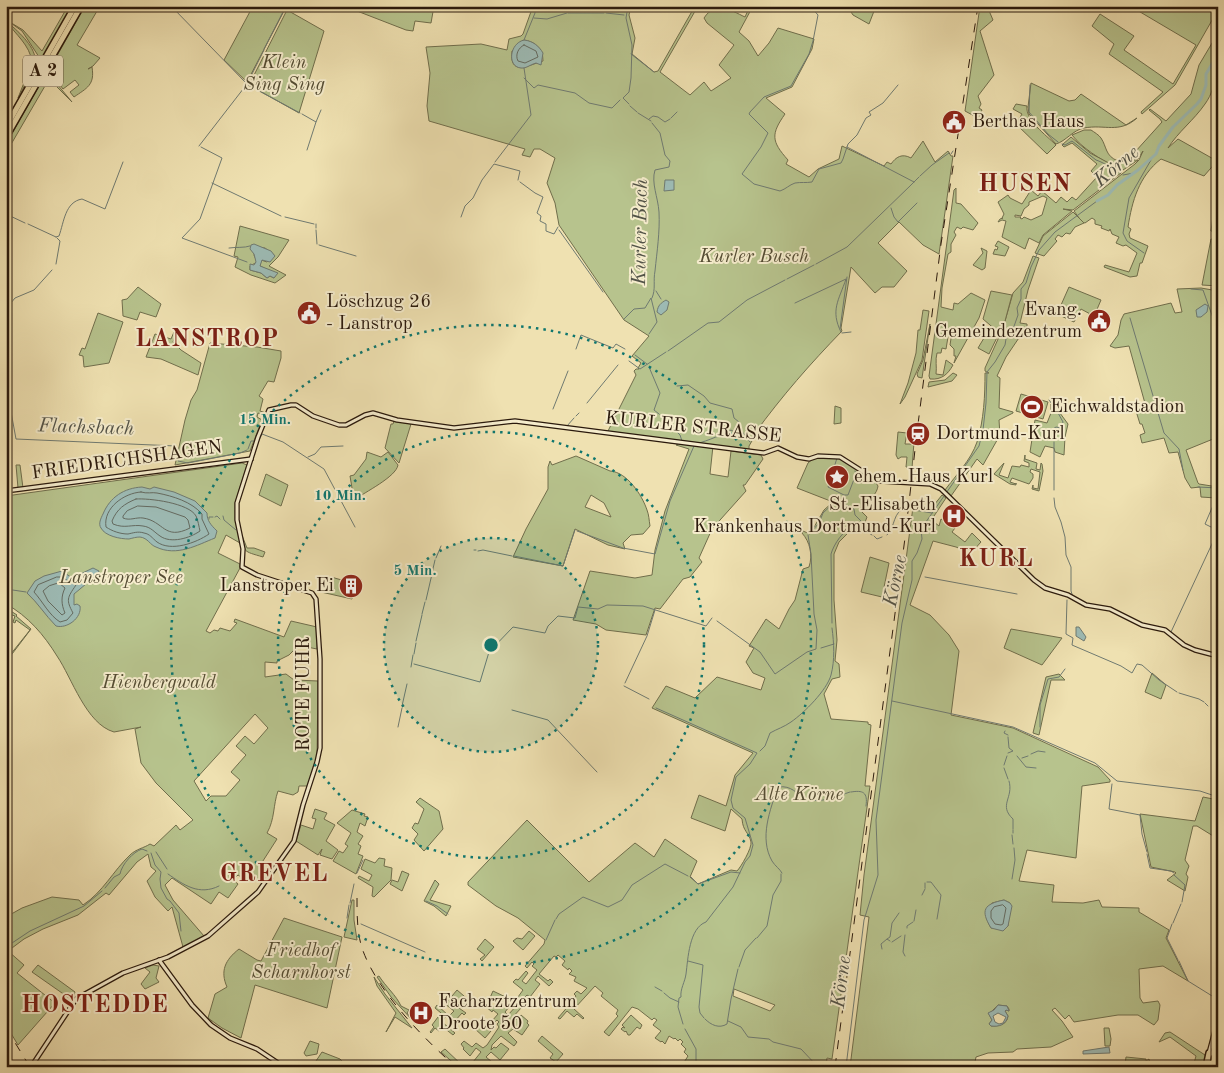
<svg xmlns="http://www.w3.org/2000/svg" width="1224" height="1073" viewBox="0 0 1224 1073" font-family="'Old Standard TT',serif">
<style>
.green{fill:#b7c38d;stroke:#706e4c;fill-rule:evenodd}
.water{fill:#9dbbb5;stroke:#6f7a71;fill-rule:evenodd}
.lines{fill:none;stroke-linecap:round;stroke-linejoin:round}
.shore{stroke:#646a60;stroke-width:1}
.stream{stroke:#6f7a71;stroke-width:1}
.river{stroke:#9dbbb5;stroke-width:3}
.secondary-casing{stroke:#2a190c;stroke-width:5.5}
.highway-casing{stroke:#2a190c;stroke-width:8}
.secondary{stroke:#f5eccc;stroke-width:3}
.highway{stroke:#efe1b1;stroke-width:5}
.rail{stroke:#2a190c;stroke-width:1;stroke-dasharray:9 9;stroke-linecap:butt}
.ring{fill:none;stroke:#0f766e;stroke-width:2.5;stroke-dasharray:2.5 5}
.labels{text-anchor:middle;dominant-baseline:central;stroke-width:4;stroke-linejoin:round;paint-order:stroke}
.shield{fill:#f5eccc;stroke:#675846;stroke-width:1}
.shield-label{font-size:18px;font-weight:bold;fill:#2a190c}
.park-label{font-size:19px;font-style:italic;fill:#544c33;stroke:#f5eccc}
.poi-label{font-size:19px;fill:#2a190c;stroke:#f5eccc;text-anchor:start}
.street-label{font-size:19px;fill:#2a190c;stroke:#f5eccc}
.water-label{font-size:20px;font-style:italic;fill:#525247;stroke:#f5eccc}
.district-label{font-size:24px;font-weight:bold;letter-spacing:1px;fill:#7a1f14;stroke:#f5eccc}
.centre{fill:#0f766e;stroke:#f5eccc;stroke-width:2.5}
.ring-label{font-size:15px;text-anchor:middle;font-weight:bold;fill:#0f766e;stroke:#f5eccc;stroke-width:4;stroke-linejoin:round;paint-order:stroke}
</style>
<rect width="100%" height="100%" fill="#efe1b1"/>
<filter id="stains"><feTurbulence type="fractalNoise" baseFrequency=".004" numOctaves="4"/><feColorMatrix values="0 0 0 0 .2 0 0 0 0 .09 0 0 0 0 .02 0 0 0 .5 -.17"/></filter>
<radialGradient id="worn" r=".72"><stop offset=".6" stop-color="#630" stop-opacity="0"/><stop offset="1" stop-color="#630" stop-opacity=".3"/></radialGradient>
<!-- green -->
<g class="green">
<polygon points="68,6 72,6 41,60 22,31 8,21 23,30 42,51"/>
<path d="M85,6H100L77,45L100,58L93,66L88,69L92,67C95,85 87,88 74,97L70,92L79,85L75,80L63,89L49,70Z"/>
<polygon points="253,6 284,6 285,9 247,82 224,60"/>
<polygon points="358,6 434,6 431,23 415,21 413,31 406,30 357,11"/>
<path d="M533,6H631L629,15L635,38L632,54L654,72L658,71L695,6H698L660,72L690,95L704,82L711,91L731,78L719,65L734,45L707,23L704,18C716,0 730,10 745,17L750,6H753L739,32L749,41L758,56L769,43L778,28L814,39L812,49L792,87L766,98L785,114C771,134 771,141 788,160L786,164L809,177L818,169L839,159L842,146L884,166L887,162L891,164C896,157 902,153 911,158L923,141L935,162L948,151L951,156H953L939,254L923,245L899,222L878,243L907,271L894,287H882L875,293L851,267L841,328L842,331C810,364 782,396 755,433L756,434L749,446V451L713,446L710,474L728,477L731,451L761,455L763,459L745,485H743L746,491L712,529L699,558L702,562L690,577L683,579L660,609L655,608L646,635L606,630L596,624L573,620L590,571L635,578L652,575L655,550L665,511L689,449L676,445L678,444L607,433L636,375L634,371L636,369H639L638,368L641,363L632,356L649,336L624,320L559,225L555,203L547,183L555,158L540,149H534L530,157L522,155L525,149L429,121L427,106L430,73L426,47L481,44L507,50L509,39L521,36L523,34ZM524,40C536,42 543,49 543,61C529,65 509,77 512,51Z"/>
<polygon points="847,6 876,6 869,24 853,15"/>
<polygon points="980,6 987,6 993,20 980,31 994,75 978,96 981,104 979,108 982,110 978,118 965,111"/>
<polygon points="1130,6 1217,6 1215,15 1175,85 1142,114 1141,112 1163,92 1109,54 1114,44 1092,26 1100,14 1134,36 1124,50 1173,84 1196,45"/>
<polygon points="287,10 324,31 299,113 249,85"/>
<path d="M7,22C16,29 35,46 35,59C35,68 22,90 18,98L32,62C30,45 15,34 7,22Z"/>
<path d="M1218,33C1218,55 1219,85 1205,104C1194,120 1178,132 1168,148L1178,139L1217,161L1204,176L1161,159C1139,176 1132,201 1128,227L1131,229L1129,234L1130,238L1148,246L1142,263H1140L1137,276L1130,277L1104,267L1105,265L1129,272L1137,253L1126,245L1123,246L1116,243L1119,237L1112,234L1110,229L1109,231L1101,228L1102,226L1095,224V220L1092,218L1085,223L1082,222L1074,211L1135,164L1139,160L1143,151L1138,159V155H1132L1122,163L1133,156L1136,158L1134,160H1138L1123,170L1118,167L1121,164L1115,167C1100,159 1082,148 1072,135L1084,130H1091C1094,132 1099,135 1101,138C1107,147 1105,156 1118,161L1132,152H1135L1162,122L1160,119L1149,110L1150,109L1166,121L1191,94L1199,65Z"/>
<polygon points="47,72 72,102 49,79 6,153 6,144"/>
<path d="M1031,83L1069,101L1075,100L1081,94L1126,125L1137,118C1119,134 1105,124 1084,128C1073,130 1066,141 1056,144L1029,114L1028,107Z"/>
<path d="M1016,104L1027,106C1025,120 1046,135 1056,145L1047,154L1016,124L1022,114L1013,109Z"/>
<path d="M1071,137L1090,153L1120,169L1121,173L1073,210L1063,209L1072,211L1043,235L1039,243L1029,238L1025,249L1002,237L1006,221L1002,220L998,222L1000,219L1003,218H1002L1004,214L998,202L1008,195L1010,198L1022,204L1031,190L1038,196L1042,191L1056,203L1061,197L1067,202L1072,197L1076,200L1097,177L1091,171L1097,164L1072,143L1064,147L1062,145ZM1043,196L1047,198L1042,215L1031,220L1024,217L1022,219L1020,218L1021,217H1015V215L1021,216L1024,209L1029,205V202Z"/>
<path d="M956,188V203L961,204L978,223L973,230L963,227L961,229L957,227L954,232L956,235L951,244V252L948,254L942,288L941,307L953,310L954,303L958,304L971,293L985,300L979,318L954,363L956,356H954V349L950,345L952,332V331H960V329L949,331L946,349L942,348L941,353H937C935,360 937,367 936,374L943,375L946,360L953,365C948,374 942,380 930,379L929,376L954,190Z"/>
<polygon points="1216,193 1218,193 1218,233 1211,231"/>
<polygon points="1073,212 1084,223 1075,227 1070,234 1066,233 1062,237 1058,235 1055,239 1057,241 1044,256 1035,253 1043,236"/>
<path d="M240,226L289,240L278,257L269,266L286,275L275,283L251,275L235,267L238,257L234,256ZM257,247L265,248L274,255L267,262L261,260L260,266L274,273H277L274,278L270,276L267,278L261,273L250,270V266L257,262L254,255Z"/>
<polygon points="1217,235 1218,286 1202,285 1211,239 1216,240"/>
<polygon points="998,241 1009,247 1005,256 993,254 995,249 997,250 998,247 995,246"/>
<polygon points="981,248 987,251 985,268 982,270 973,265 983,253"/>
<path d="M1033,256L1039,258L1028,290L1020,323L1027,324V326L1006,357L997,376L1000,378L999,408L1013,412V413L999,420L1000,435L983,465L977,459L951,496L945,490C956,475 971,460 977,442C984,420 985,395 985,373H989L985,371V368L1003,328L1013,293L1023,282Z"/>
<polygon points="138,287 161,304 156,317 140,312 137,320 123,316 122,300 127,299"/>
<polygon points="1069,287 1101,300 1095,314 1093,313 1092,315 1081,309 1074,322 1057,314"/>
<polygon points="1201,288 1218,291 1218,437 1186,450 1198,483 1199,484 1218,487 1216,498 1201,497 1200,487 1191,488 1185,478 1178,452 1169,453 1164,438 1142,443 1140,435 1145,433 1142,424 1140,424 1136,411 1146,407 1129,346 1115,348 1110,346 1118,335 1121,320 1124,314 1171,303 1175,313 1182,312 1177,289"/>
<polygon points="991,291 1012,295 1005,321 989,354 978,348 984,338 997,331 983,319"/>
<polygon points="923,310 929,311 922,360 905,397 900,404 908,383 916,353 918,330 920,330"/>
<polygon points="98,313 123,322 109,363 84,367 83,356 79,355 82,348 85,349"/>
<polygon points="930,324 922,378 918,377 917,374 923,360"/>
<polygon points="174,332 176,333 173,342 181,350 201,363 198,375 161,359 146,357 155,334 171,339"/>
<polygon points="210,343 257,347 281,351 281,358 274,382 268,381 259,396 263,399 260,411 266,413 265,416 258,413 257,417 262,420 250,451 175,465 185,420 191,400 197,390"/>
<polygon points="953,373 957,375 952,381 928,387 929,382 945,380"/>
<polygon points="1021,394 1048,402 1043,419 1016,411"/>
<polygon points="1051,404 1057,409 1068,424 1065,437 1064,455 1055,452 1054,448 1045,446 1040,457 1030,452 1035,420 1047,423 1051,413"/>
<polygon points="835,406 841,408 841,423 834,424"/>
<polygon points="394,421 411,424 399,463 385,448 391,424 393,424"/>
<polygon points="898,432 907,433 905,444 911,444 912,442 914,442 912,468 906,467 907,457 901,457 898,459 896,455"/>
<path d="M367,452L381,457L388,452L398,465C396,477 365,492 354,500L350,476L354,475L366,459Z"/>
<polygon points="1025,455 1025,459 1037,463 1036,469 1040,470 1041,463 1042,464 1043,471 1039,491 1032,489 1033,485 1033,488 1038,489 1040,472 1031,469 1030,472 1033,474 1033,478 1029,484 1012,478 1010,482 1016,484 1016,483 1016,485 1010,484 994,474 1004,463 999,475 1008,478 1012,466 1020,467 1021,465 1029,467 1029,463 1024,461"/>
<path d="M576,456L610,471C627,472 642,495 647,510C649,515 649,520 650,526L643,534L631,535L623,543L625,549L608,545L575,529L563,566L513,557L526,529L548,489V467L550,461L552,465ZM591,495L604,503L611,517L585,507Z"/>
<path d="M815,457L839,458L874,480L878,486C877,494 870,498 867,507L863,505L862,512L867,517L864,525L862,524V531L855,529L850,531L839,542L834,554V600L837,640L835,661L839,664L840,677L832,679L824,694L831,719L868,722V724L871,725L865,786H870L832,1059L827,1058L826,1067H681L688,1056L684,1052L686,1049L681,1044L683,1042L680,1039L678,1041L675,1038L674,1039L669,1036L665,1044L662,1041L661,1042L655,1038L661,1031L653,1025L657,1020L654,1018L652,1020L638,1009L632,1007L609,1036L604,1032L618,1016L616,1014L618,1010L601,996L603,993L595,986L574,1009L584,1018L583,1019L577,1014L574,1017L567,1011L560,1019L558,1018L570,1004L568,1002L570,1000L572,1002L576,996L574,994L577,991L581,994L587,988L574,981L576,977L569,974L572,971L569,968L568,970L562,965L565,961L558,955L556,957L554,956L539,974L548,981L550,979L553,982L549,986L538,976L535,980L540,984L530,997L527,995L524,998L533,1006L531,1007L518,997L523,990L513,982L516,979L518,980L526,971L528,973L522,981L526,984L537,970L532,966L534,964L532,962L527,968L525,966L544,944L545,940L518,918L496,906L468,885V882L527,820L589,882L635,843L654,857L665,839L697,861L690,877L698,884L731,870L737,871C741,867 752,848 751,842C749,832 743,832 742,819L731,809L725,831L691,818L699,795L726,806L735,775L753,753L652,708L666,686L695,698L717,677L761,690L765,678L753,673L746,662L754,648L749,646L766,619L779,629L789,609L795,600L803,569L809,567C813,555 810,542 802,533L803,531L810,534L824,510L833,502L797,488L808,463ZM734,989L775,1005L770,1011L733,996Z"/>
<path d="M242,463L247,465L236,500L240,543L226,535L218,553L240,564V568L206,631L210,633L214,630L218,631L220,628L230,631L237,623L234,622L235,619L284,637L291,621L317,627V649L307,647L296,648L289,655L277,661V663L265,662V677L286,674L294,680L318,681L317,756L308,786H299L298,792L293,795L278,791C273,805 275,819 267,833L277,839L261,864L270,872L262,883L251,876L247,881L238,875L233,880L238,884L228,898L219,892L211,904L172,878L165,885L173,900L204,936L183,947L172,907L168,911L155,897L147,881L156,871L151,867L148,854L137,862L109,895L106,893L78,915L43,929L24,939L8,951L24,965L17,973L55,1003L18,1045L6,1025V917L22,908L52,897L79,900L83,905C103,892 113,871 130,855C136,849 144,848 150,844L154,846L176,825L180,830L193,820L156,783L141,763L135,729L141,727L114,732C86,724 72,678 57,656C44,635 28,616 6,604V496ZM255,714L268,728L254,744L245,736L236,746L246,755L231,772L240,780L226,796H211L206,801L194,781Z"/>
<polygon points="16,465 20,465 23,488 18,488"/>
<polygon points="266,474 288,485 281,506 259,495"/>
<path d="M942,495L946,498L934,516L935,517L934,522L939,526L941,519L955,528L952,532L965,542L972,533L981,542L971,553L956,547L933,541L910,605L930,615L949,635L959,651L951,715L1013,728L1098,767L1110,780V782L1082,786L1076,858L1027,850L1019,881L1054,885L1052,902L1083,903L1099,900L1102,907L1139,908V912L1169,930L1166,938L1188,981L1163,966L1139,969L1140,998L1143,1003L1158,1001L1160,1005L1158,1020L1154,1025L1138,1015H1118L1074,1022L1069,1015L1065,1019L1055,1008L1052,1010L1062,1021L1073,1037L1051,1047L1017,1049L1013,1052L988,1053L976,1057L974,1067H850L869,917L860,915L864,875L913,507H921L925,500L921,509L930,510ZM1004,900L1010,903L1008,926L991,928C985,917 986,914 992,903ZM998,1005L1007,1006L1009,1009V1011L1006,1010L1005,1011L1008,1016C1007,1025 999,1026 991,1026L989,1024L992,1020L989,1014Z"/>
<path d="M241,533L247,548H254L265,552L263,557C243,551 244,553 241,533Z"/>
<polygon points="870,557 889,563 882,597 861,592"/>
<polygon points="331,577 356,584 352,599 321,592 327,580 330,580"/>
<polygon points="6,608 17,615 16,616 31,629 6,662 6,660 30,630 16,620 15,623 13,622 15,616 9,614 6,617"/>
<polygon points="1011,629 1062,638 1042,665 1004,648"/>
<polygon points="1152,673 1166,685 1161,699 1145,692"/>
<polygon points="1059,674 1065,680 1051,680 1039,735 1033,733 1046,677"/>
<polygon points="1203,797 1218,800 1218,839 1197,826 1193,826 1185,860 1189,866 1186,874 1188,877 1185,891 1167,880 1176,873 1175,872 1151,867 1140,814 1195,821"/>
<polygon points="420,798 439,811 443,829 424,851 414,840 418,834 412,828 415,823 418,824 424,809 416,802"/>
<polygon points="315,809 327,813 324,819 335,825 326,841 338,850 332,859 320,855 322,849 318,855 296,841 301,825 313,829 316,819 312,818"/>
<polygon points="352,810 365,814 364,816 368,817 365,826 360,823 357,832 363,836 358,844 361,846 358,854 363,856 356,874 333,861 339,851 343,853 348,846 345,844 351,833 337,823"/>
<polygon points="379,858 385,859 384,866 392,868 391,880 374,897 372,896 373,887 358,878 359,876 369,881 372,875 361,869 365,859 375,863"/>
<polygon points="402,871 409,874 402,891 390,884 392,880 398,882"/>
<polygon points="435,880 439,884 430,900 451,906 446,916 434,906 424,901"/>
<polygon points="352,900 354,900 354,920 357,940 344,937"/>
<path d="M284,918L342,937L327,1008L255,985L241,1038L222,1028L208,1018L215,994L227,987C220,971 225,960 239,949L257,960L261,961Z"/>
<polygon points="529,931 535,936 523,950 513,941 517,938 522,939"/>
<polygon points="485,939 494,947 482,961 480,959 485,955 477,949"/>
<polygon points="38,965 75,992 72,1000 32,972"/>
<polygon points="153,965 159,966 156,978 159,982 145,989 141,984 150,972 145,968"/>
<path d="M379,976C386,987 396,995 401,1006L409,1010L407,1013L414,1022L391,997L377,977Z"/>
<polygon points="374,977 385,994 412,1028 395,1017 386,1032 396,1013 377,986"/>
<polygon points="457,990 471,1002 468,1006 460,1000 456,1006 466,1013 464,1015 462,1013 454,1022 446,1016 442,1022 455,1033 453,1035 443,1027 439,1031 435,1028 431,1033 430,1032 434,1027 432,1025 441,1013 435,1008 437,1005 449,1016 454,1011 440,1000 442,997 447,1002"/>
<polygon points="493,991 514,1001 505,1012 508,1015 518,1004 522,1007 511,1019 515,1021 521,1015 528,1021 527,1023 529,1025 522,1035 513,1029 508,1033 517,1042 514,1046 501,1036 492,1045 491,1050 494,1047 496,1048 501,1043 509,1049 500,1060 491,1052 486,1057 498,1067 487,1067 483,1063 480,1067 469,1067 481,1052 476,1048 470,1056 463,1049 464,1048 461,1044 464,1041 472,1047 476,1043 483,1048 487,1045 499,1027 497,1024 499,1022 497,1020 494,1023 492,1021 498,1014 493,1010 492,1012 484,1005 486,1003 492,1008 501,1001 496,996 491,1001 489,1000"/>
<polygon points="631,1015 642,1025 640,1029 637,1027 630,1035 628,1035 626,1031 625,1032 621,1029 623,1027 625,1028 622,1025"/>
<polygon points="480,1021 491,1031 485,1038 474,1028"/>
<polygon points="1104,1028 1109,1028 1111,1039 1110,1046 1105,1046"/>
<polygon points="1170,1032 1205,1055 1206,1058 1204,1067 1197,1067 1197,1065 1193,1067 1196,1056 1170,1037 1159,1042 1165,1033"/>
<polygon points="542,1036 563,1054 556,1062 550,1058 553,1054 538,1041"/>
<polygon points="1218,1037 1218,1062 1216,1067 1211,1067"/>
<polygon points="310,1041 319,1044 317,1054 306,1056 304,1053"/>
<polygon points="445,1049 464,1067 458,1067 441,1052"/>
<polygon points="322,1052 340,1059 348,1067 312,1067"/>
<polygon points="1126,1057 1146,1059 1146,1061 1149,1059 1151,1067 1130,1067 1125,1065"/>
<polygon points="104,1061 118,1063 116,1067 71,1067 75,1064"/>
</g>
<!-- water -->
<g class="water">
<path d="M524,40C533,41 539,46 543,53L541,65L536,63C532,64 528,67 524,68C507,70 508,44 524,40Z"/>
<polygon points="665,180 674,180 674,190 664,191"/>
<polygon points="254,244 271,251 275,256 270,262 262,260 260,266 278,273 274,278 270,276 267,278 261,273 250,270 250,264 254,265 256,262 254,254 250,249 251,245"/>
<path d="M666,300L669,302L667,310L661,315L657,312C658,305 661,303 666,300Z"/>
<polygon points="1205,304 1208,306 1207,312 1201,317 1197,317 1196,310"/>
<path d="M142,487L150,489L154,487L174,492L195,501L207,513C207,521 211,525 217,531L215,538C197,545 177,557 156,547C150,545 148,538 140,537C136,537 133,538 129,539C120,539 105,536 101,528C98,524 101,518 103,514C110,497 124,488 142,487Z"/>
<path d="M93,568L99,571L98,574L74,594V605L77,604L80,606C82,618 67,629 56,626C45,615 38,603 27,593L35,581L44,576L62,571L72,578Z"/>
<polygon points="1076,627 1079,627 1086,637 1084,641 1076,636"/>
<path d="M1004,900L1010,903L1012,906L1008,926L1003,931L991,928C980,910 984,904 1004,900Z"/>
<path d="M998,1005L1007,1006L1009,1011L1006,1010L1005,1011L1008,1016C1006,1025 999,1027 991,1026L989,1024L992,1020L988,1013L994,1010ZM998,1013L1006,1017L1003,1023L999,1024L995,1022L993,1016Z"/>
<polygon points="1109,1047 1110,1053 1083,1054 1083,1051"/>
</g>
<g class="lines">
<!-- shore -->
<g class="shore">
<path d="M524,45L536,51L538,57L525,63L518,61C515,55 518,48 524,45Z"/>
<path d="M141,492C147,494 152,492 157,493C173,496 192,502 202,514V519L209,534C196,543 171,552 157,542C152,538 150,534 144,533C138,531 133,533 128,534C120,534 112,531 106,527C103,508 124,493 141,492Z"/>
<path d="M136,499C149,498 189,503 196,516C198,520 199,527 200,531C190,538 171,544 160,536C154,532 151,527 143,526C132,524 125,529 113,524L112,521C117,509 124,504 136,499Z"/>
<path d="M138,506L156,507L185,517L188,520L190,528C164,541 164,521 143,518C136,517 130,521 123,518V516L127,511Z"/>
<path d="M57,577H61L76,585C67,598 66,600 73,613L67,620L60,622C49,615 43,602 34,592L38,585Z"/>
<path d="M59,583L65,588C61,596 61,604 65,613L62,615L48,601L43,591L49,586Z"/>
<polygon points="1003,905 1006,908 1003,924 1001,925 995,924 991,918 991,911 994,907"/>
</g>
<!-- stream -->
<g class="stream">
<polyline points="171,6 246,83"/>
<polyline points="534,6 534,7"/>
<polyline points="628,6 626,18 632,45 631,78 629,92 623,98 629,104"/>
<path d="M810,6L818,15L813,41L809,54L791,86L764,97L750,112L749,114L768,133L761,147L742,174L754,184L780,191C786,189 789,185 795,183C801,182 806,183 812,182L819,169L841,163L843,159L848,144L857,135L866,118L871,115L869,112L883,103L898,85"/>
<polyline points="568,13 604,13"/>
<polyline points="606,13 624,15"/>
<polyline points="534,18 547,19 567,13"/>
<polyline points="524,40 535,13 535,9"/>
<polyline points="264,49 284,10"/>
<polyline points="631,54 654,72"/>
<polyline points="524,78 534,88 538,85 575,93 589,103 612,108 620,100"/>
<polyline points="248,85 300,113"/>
<polyline points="1030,85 1029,112 1048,134 1058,142"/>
<polyline points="630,106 637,112"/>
<polyline points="638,113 651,121"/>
<polyline points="302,114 316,122 321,110"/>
<polyline points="671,118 677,112"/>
<polyline points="649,119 653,116 658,117 665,122 670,119"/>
<path d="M652,123L660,133L665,155L670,161L669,167L655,170C651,183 658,197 659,212C660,232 657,251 655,271C653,281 656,289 652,298"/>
<path d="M1062,144L1065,145L1072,141L1096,160C1100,161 1117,170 1120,173"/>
<polyline points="199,146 247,84 264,50"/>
<polyline points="201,147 222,158 200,219 182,238 247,262"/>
<polyline points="847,147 914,182"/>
<polyline points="307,150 316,122"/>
<polyline points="951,154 953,151"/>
<polyline points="495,162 531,115 524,68"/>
<polyline points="1123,175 1134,173"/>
<polyline points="920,176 932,165 949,153"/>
<polyline points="520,182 535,193 543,197 537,213 541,216 540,221 546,224 546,231 554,234 558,227"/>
<polyline points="212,183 281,216"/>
<polyline points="911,185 919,177"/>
<polyline points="891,208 894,217 898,222 917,203"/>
<polyline points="6,214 25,223"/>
<polyline points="285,217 314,224"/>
<polyline points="461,217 465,206 473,198 482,180 494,164 520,171 518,180"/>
<polyline points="28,224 56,237"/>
<polyline points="316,228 316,224"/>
<polyline points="316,230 317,244"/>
<polyline points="559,230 603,292"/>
<path d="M56,237L59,236C64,222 65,202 82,199L105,209L123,162"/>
<polyline points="319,245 356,256"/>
<path d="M229,248C235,247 245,248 250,246"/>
<polyline points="1144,253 1127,241 1123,233 1129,198 1151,160"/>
<polyline points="56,264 60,241 57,238"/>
<polyline points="816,264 847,247 911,185"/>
<polyline points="787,279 814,265"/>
<polyline points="1211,288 1218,290"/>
<polyline points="1191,289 1203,290 1218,332"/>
<polyline points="656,291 661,299"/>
<path d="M795,303L846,279C839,300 830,310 841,332"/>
<polyline points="6,309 15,298 34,290 52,270"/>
<polyline points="1130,318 1164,433 1179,449 1183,470"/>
<polyline points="624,319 634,309 645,308 651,298 657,322 649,334"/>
<polyline points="840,329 847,277"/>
<polyline points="842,333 851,332"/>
<polyline points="576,349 581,335 613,348 616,344 625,349"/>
<polyline points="668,351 708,323 719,322 747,300 785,280"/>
<polyline points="635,355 647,364"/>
<polyline points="629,361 640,369 666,352"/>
<polyline points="649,367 660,393 654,410 659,414"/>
<polyline points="6,382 7,388"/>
<polyline points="677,386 688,385 704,396 710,403 732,409 734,418 739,422 741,430"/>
<polyline points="7,390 16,439 176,446"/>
<polyline points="1049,400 1055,408"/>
<polyline points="587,403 618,365"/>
<polyline points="553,409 568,371"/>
<polyline points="660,415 680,435 682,441"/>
<polyline points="576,416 579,413"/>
<polyline points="567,426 574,418"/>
<polyline points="1054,440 1053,429 1056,427 1061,428 1063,422 1057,411"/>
<polyline points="258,442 262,434 283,442 324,469 355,527"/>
<path d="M699,443C704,442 727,433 731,430L736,433L741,430L750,442"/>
<polyline points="248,449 251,441 254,441"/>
<polyline points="179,453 178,461 188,463 240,453 247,450"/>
<polyline points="308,457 315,454 321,447 343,446"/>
<polyline points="837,458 828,487 844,495 848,495 856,474 855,471"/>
<polyline points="1198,487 1218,488"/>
<polyline points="1054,490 1054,442"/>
<polyline points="1054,498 1055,507 1061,522 1065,537 1066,555 1071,567 1071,591 1072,594"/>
<polyline points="914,510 932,513"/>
<polyline points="223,516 224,520 236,530"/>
<polyline points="215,517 217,516 220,519"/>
<polyline points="209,519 209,517 213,517"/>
<polyline points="1211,527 1205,524 1218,494"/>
<polyline points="1214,527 1218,529"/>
<polyline points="864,530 872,535"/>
<polyline points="577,531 623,548 655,554 670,501 694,446"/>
<polyline points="811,532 819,523 823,513 838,499 842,503 854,509 855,515 864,524"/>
<path d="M887,535C896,527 892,511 906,508"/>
<polyline points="874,536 877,539 882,537"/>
<polyline points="474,550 476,550"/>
<polyline points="478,551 483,550 512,556"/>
<polyline points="514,556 563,566 575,530"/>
<polyline points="436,558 441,546"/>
<polyline points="432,573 435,560"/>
<polyline points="925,577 1017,594"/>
<polyline points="6,589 26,592"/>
<polyline points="426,600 432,574"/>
<polyline points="1067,600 1066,634 1073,638 1072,645 1121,666 1132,673 1137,664 1142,665 1159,680 1177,692"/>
<polyline points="422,614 425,602"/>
<polyline points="717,621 760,652 775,674 807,652 816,649 817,630 814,614 811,554 808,535"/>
<path d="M832,623L831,554C834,544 843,530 854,526L861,529"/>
<polyline points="1171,632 1218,531"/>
<polyline points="416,641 422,615"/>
<polyline points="821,648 834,644"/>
<polyline points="414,654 416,643"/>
<polyline points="414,664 480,682 489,652 513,627 545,633 548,626 558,616 575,618 578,607 598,609 607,605 643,606 706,626 712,618"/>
<polyline points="411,667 413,655"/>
<polyline points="625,683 647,636 655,610"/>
<polyline points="624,686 649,699"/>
<polyline points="1179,693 1199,699 1204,702"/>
<polyline points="892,701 1013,727 1095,763 1117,781 1200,791 1218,797"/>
<polyline points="1205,703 1208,706"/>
<polyline points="402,706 407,684"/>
<path d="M656,708L757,753L750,764L736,777L731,800L733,808L745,818L753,845L750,856L745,862L733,887L706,922C689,928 688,959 686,974C685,982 680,989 681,997L679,998L678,1007L683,1024"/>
<polyline points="512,710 548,720 597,772"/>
<polyline points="1216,715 1218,718"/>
<polyline points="398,727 402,708"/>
<polyline points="1040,727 1040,705 1048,679 1059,677 1065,669"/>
<polyline points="1005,731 1004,733 1008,735"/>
<path d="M760,751L765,746L770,733C777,729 784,727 791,722C804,713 827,690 831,675C835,660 834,643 832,628"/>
<polyline points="1008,753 1013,751 1009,748 1008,737"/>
<polyline points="1031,754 1038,751 1045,752"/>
<polyline points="1017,756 1026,767 1036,768"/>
<polyline points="1022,758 1028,756"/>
<polyline points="1004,765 1007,756"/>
<polyline points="1004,768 1008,779"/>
<path d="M1009,781C1014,798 998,805 1013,819V829"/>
<polyline points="1112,784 1109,809 1140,815 1142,834 1147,852"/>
<path d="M851,792C863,790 868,792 866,806"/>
<polyline points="1013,833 1013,830"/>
<polyline points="1012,835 1013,844"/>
<polyline points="156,852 167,869"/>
<polyline points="151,853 155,865 161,872 160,879 161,888 167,899 170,901 179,913 181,931"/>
<polyline points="1147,854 1150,868 1171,871 1174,873"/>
<polyline points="357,873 363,860"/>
<path d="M782,873C780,869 775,866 772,861C759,838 770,810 778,787C792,785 796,794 807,799C819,804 838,796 850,792"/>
<path d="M168,874C184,885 199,896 219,886"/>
<polyline points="1174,875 1185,885 1182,902"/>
<polyline points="691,877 698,884 731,872 740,873"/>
<polyline points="1012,879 1015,860 1014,848"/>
<polyline points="927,882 931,882 941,895 937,919"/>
<path d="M105,888L114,877L120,874C122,864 133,852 142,849L147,851"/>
<polyline points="925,888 925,883"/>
<polyline points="922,895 925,889"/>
<polyline points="426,901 437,906 448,914"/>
<polyline points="350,903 354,884"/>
<polyline points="347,918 349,905"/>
<polyline points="556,919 559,914 583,897 608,907 622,900 632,885 665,864 688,876"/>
<polyline points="914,921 916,910"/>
<polyline points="1173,923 1181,904"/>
<polyline points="361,924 425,952"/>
<polyline points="1172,924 1167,938 1178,960"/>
<polyline points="907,928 907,926 913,922"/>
<polyline points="757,938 767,926 773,895 781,881 781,874"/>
<polyline points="887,939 890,937 892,923 899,913"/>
<polyline points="546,940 555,920"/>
<polyline points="892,942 901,936"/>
<polyline points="6,947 30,931 84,906 102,891"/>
<polyline points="882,949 881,944 887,939 890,941"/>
<polyline points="905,956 903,952 905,935"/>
<polyline points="688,961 703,965 699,1007 700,1013 704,1018"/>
<polyline points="1179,961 1188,981 1217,999"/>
<polyline points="739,967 745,950 756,938"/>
<polyline points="655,987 662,991"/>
<polyline points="664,993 670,998 679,1002"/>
<path d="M705,1019C711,1025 719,1029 727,1024L731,999L738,969"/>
<polyline points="728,1021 741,1027 748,1037 769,1039 773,1042 801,1049 818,1067"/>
<polyline points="685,1029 696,1049 696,1067"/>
<polyline points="1217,1049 1218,1048"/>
<polyline points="846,1067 864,920 878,875 876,820 902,623 912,580 912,561 917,553 922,539 921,529 979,446 983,430 986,403 987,372 995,362 1005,345 1006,339 1012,332 1018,315 1017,308 1021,299 1021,289 1026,283 1031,267 1039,250 1055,232 1097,201"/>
<polyline points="1214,1067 1217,1052"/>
</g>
<!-- river -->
<polyline class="river" points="1097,201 1108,195 1117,185 1138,170 1156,154 1159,146 1173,127 1197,104 1201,99 1206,85 1206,74 1218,54"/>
<!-- secondary casing -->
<g class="secondary-casing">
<g id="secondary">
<polyline points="6,491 251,459"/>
<polyline points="159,960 192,1005 211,1025 230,1038 257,1049 284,1067"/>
<polyline points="1209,1053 1218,1019"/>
<polyline points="1212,1054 1218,1030"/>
<polyline points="31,1067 76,999 123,973 168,957 208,936 258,892 294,841 303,805 317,762 320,748 320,659 316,599 312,593 257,575 242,567 243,549 237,520 237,503 258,437 269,410 291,405 296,405 313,416 339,425 346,425 365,415 373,413 397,420 454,428 515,421 764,453 778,448 797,457 809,459 818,456 840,457 873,478 880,481 930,484 941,489 1034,580 1045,588 1068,595 1086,605 1110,609 1142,625 1165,630 1184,645 1195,650 1218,656"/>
</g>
</g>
<!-- highway casing -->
<g class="highway-casing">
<g id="highway">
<polyline points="6,127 75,6"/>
<polyline points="6,137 81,6"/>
<polyline points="1206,1067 1209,1053"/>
</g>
</g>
<!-- secondary -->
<use href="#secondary" class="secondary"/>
<!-- highway -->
<use href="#highway" class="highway"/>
<!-- rail -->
<g class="rail">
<path d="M357,898C357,915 357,932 362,948C376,990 423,1038 456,1067"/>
<polyline points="6,1028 30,1067"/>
<polyline points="835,1067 905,538 917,432 941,244 978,6"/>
</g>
</g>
<!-- distance rings -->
<circle cx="491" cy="645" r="107" fill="#0f766e" fill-opacity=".12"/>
<g class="ring">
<circle cx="491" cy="645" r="107"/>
<circle cx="491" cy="645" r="213"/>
<circle cx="491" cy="645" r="320"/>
</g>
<!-- icons -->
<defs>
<g id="civic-disc" transform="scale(1.25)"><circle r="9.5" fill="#8f2418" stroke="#f5eccc"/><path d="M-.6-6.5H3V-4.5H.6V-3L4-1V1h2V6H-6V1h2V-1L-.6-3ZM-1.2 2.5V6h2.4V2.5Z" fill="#fff"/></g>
<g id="stadium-disc" transform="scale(1.25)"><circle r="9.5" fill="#8f2418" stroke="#f5eccc"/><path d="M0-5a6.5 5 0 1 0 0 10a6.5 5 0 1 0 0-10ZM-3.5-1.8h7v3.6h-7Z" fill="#fff"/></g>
<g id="station-disc" transform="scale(1.25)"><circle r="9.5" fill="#8f2418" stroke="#f5eccc"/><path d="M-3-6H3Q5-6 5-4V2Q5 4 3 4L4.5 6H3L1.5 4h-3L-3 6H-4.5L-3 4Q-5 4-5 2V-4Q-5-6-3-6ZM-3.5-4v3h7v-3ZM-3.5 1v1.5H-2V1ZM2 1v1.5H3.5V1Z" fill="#fff"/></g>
<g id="sight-disc" transform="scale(1.25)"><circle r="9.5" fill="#8f2418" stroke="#f5eccc"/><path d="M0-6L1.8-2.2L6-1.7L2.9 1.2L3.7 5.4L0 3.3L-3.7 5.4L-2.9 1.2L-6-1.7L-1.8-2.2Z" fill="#fff"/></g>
<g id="hospital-disc" transform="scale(1.25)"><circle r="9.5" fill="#8f2418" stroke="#f5eccc"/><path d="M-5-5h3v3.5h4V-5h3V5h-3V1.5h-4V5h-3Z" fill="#fff"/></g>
<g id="building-disc" transform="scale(1.25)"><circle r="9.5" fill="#8f2418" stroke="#f5eccc"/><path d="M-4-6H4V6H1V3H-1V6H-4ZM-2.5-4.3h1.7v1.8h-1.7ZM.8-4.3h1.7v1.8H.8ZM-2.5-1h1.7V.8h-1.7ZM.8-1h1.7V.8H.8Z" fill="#fff"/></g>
</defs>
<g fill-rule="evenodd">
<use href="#civic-disc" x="954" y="122"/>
<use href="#civic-disc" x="309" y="313"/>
<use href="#civic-disc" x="1099" y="321"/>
<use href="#stadium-disc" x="1032" y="407"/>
<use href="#station-disc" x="918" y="434"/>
<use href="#sight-disc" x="837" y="477"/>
<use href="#hospital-disc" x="954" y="516"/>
<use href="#building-disc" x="351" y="586"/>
<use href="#hospital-disc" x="421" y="1013"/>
</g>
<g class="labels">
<!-- shield labels -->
<rect class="shield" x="23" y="55.5" width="40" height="31" rx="4"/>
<g class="shield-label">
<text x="43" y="71">A 2</text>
</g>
<!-- park labels -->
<g class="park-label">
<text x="284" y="63">Klein<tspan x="284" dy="22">Sing Sing</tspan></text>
<text x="754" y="257">Kurler Busch</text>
<text x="121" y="578">Lanstroper See</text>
<text x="159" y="683">Hienbergwald</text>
<text x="799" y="795">Alte Körne</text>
<text x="301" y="951">Friedhof<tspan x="301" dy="22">Scharnhorst</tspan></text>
</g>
<!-- poi labels -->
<g class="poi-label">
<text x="972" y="122">Berthas Haus</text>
<text x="326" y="302">Löschzug 26<tspan x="326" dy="22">- Lanstrop</tspan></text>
<text x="1082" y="310" text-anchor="end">Evang.<tspan x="1082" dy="22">Gemeindezentrum</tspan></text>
<text x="1050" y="407">Eichwaldstadion</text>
<text x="936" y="434">Dortmund-Kurl</text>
<text x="854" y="477">ehem. Haus Kurl</text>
<text x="936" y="505" text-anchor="end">St.-Elisabeth<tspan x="936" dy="22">Krankenhaus Dortmund-Kurl</tspan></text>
<text x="334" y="586" text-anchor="end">Lanstroper Ei</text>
<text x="438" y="1002">Facharztzentrum<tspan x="438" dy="22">Droote 50</tspan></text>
</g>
<!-- street labels -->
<g class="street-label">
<text transform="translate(693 428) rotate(6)">KURLER STRASSE</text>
<text transform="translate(127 461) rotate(-8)">FRIEDRICHSHAGEN</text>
<text transform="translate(304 694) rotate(-90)">ROTE FUHR</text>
</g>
<!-- water labels -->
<g class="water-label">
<text transform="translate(1117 167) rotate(-40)">Körne</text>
<text transform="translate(641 232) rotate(-89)">Kurler Bach</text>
<text transform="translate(86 428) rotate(2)">Flachsbach</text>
<text transform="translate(896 581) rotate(-78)">Körne</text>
<text transform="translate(842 982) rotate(-83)">Körne</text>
</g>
<!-- district labels -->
<g class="district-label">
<text x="1025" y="185">HUSEN</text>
<text x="207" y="340">LANSTROP</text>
<text x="996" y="560">KURL</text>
<text x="274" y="875">GREVEL</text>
<text x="95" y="1006">HOSTEDDE</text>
</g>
</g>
<circle cx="491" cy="645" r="8" class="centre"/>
<g class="ring-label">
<text x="265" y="424">15 Min.</text>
<text x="340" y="500">10 Min.</text>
<text x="415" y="575">5 Min.</text>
</g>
<!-- margin -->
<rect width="1224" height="1073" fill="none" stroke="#efe1b1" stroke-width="25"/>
<rect x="8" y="8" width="1209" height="1058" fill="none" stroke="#2a190c" stroke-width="2.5"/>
<rect x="12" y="12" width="1199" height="1048" fill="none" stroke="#2a190c"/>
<rect width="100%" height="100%" filter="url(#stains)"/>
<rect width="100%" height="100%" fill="url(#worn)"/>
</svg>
